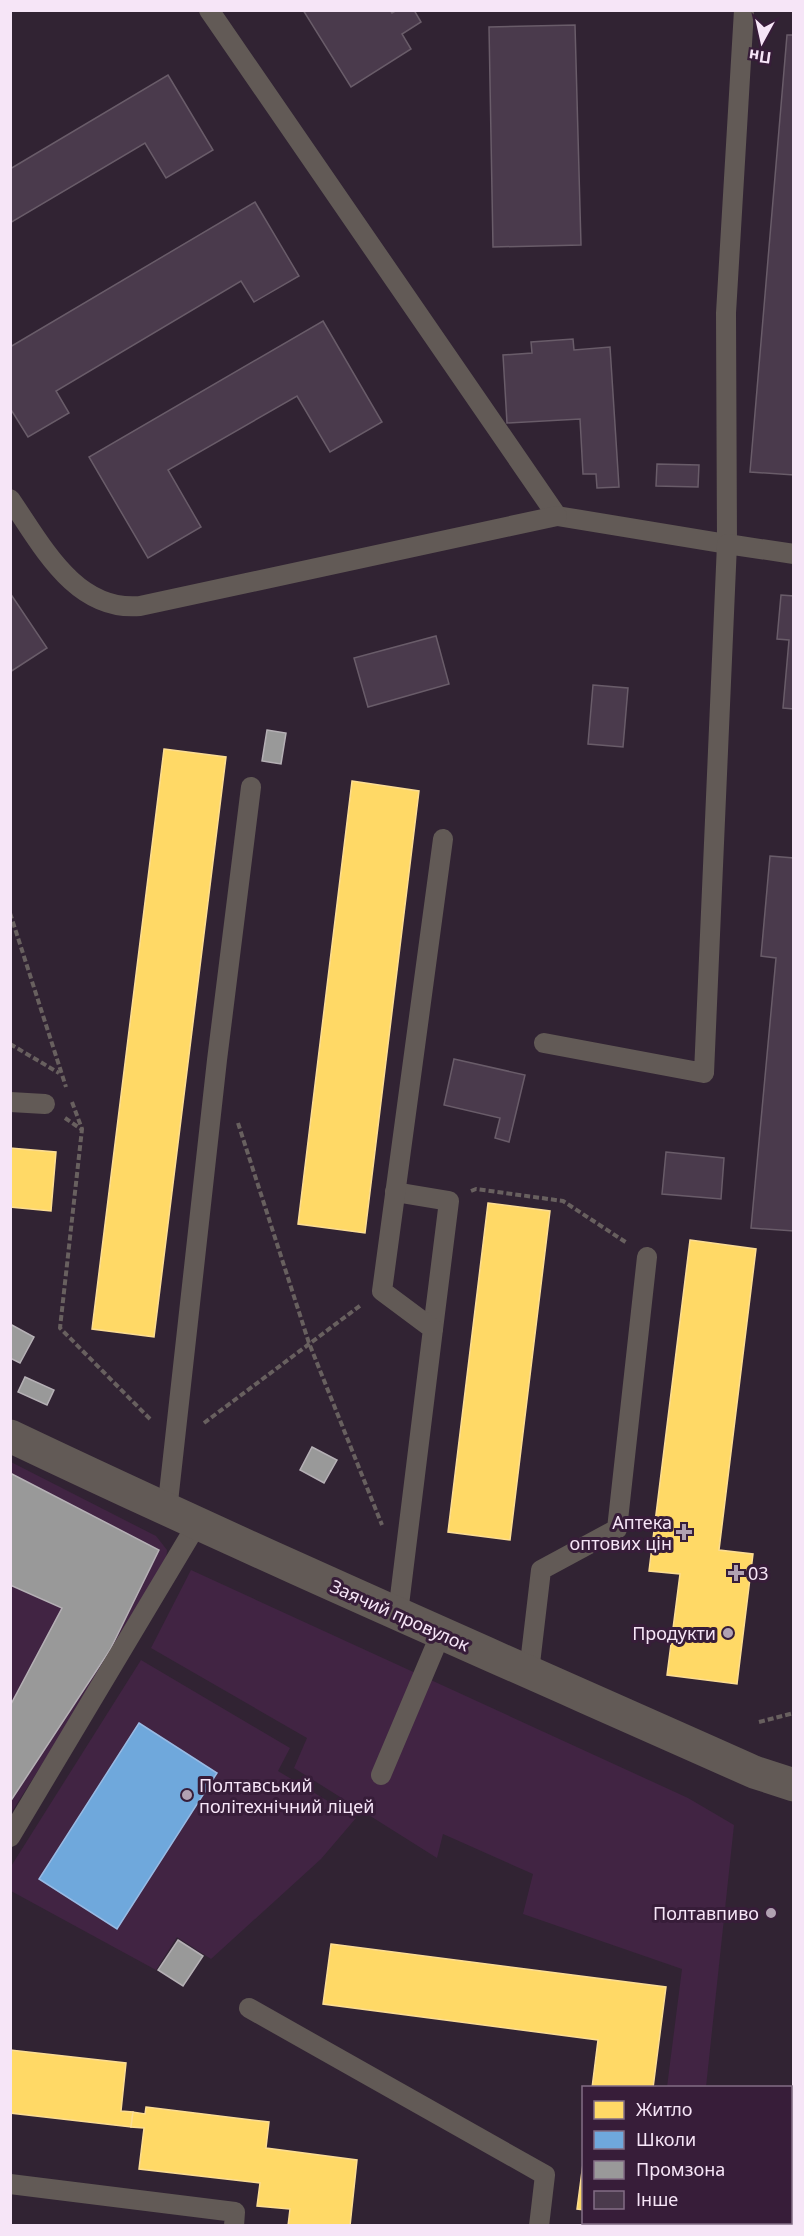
<svg xmlns="http://www.w3.org/2000/svg" width="804" height="2236" viewBox="0 0 804 2236" font-family="'Noto Sans',sans-serif">
<style>
.built{fill:#412443}
.homes{fill:#ffd966;stroke:#fcdd92;stroke-width:1.5}
.schools{fill:#6fa8dc;stroke:#98bae4;stroke-width:1.5}
.industry{fill:#999;stroke:#b5b0b5;stroke-width:1.5}
.building{fill:#4a3a4c;stroke:#695c69;stroke-width:1.5}
.lines{fill:none;stroke-linecap:round;stroke-linejoin:round}
.path{stroke:#68605f;stroke-width:4;stroke-dasharray:6 3;stroke-linecap:butt}
.lane{stroke:#625a56;stroke-width:20}
.street{stroke:#625a56;stroke-width:33}
.poi-dot{fill:#b1a1b2;stroke:#371d39;stroke-width:2}
.labels{text-anchor:middle;dominant-baseline:central;stroke-width:6;stroke-linejoin:round;paint-order:stroke}
.poi-label{font-size:18px;fill:#f6e5f7;stroke:#371d39;text-anchor:end}
.street-label{font-size:18px;fill:#f6e5f7;stroke:#371d39}
</style>
<rect width="100%" height="100%" fill="#312333"/>
<!-- built -->
<g class="built">
<polygon points="11,1462 156,1536 167,1550 166,1561 111,1656 11,1813"/>
<polygon points="191,1570 688,1798 734,1825 706,2087 667,2087 682,1969 523,1914 533,1874 443,1834 437,1858 294,1768 307,1738 151,1648"/>
<polygon points="141,1660 290,1748 278,1771 356,1818 321,1859 211,1959 177,1937 156,1970 11,1891 10,1868"/>
</g>
<!-- homes -->
<g class="homes">
<polygon points="164,749 226,757 154,1337 92,1329"/>
<polygon points="352,781 419,791 365,1233 298,1224"/>
<polygon points="10,1148 56,1152 51,1211 10,1207"/>
<polygon points="488,1203 550,1211 510,1540 448,1532"/>
<polygon points="690,1240 756,1249 719,1550 753,1554 737,1684 667,1675 680,1574 649,1571"/>
<polygon points="331,1944 666,1987 653,2088 592,2088 598,2040 323,2004"/>
<polygon points="10,2050 126,2063 121,2111 133,2112 131,2127 10,2113"/>
<polygon points="146,2107 269,2122 266,2148 357,2160 350,2226 288,2226 290,2209 257,2206 260,2183 139,2169 144,2128 131,2127 133,2112 145,2114"/>
<polygon points="584,2156 584,2210 577,2209"/>
</g>
<!-- schools -->
<polygon class="schools" points="139,1723 217,1773 117,1929 39,1879"/>
<!-- industry -->
<g class="industry">
<polygon points="267,730 286,733 281,764 262,761"/>
<polygon points="10,1324 34,1337 20,1363 10,1358"/>
<polygon points="25,1377 54,1390 47,1405 18,1392"/>
<polygon points="312,1447 337,1460 324,1483 300,1470"/>
<polygon points="10,1473 159,1550 110,1650 10,1802 10,1706 62,1608 10,1585"/>
<polygon points="178,1940 203,1956 183,1986 158,1970"/>
</g>
<!-- building -->
<g class="building">
<polygon points="303,10 390,10 392,13 397,10 414,10 421,22 402,34 411,49 351,87"/>
<polygon points="575,25 581,245 493,247 489,27"/>
<polygon points="787,35 794,35 794,475 750,472"/>
<polygon points="168,75 213,150 166,178 145,143 10,223 10,169"/>
<polygon points="255,202 299,276 254,302 241,281 56,391 69,413 28,437 10,408 10,347"/>
<polygon points="323,321 382,422 330,452 297,396 168,470 201,527 148,558 89,457"/>
<polygon points="573,339 574,350 610,347 619,487 597,488 596,474 583,474 580,419 507,423 503,355 532,353 531,342"/>
<polygon points="657,464 699,465 698,487 656,486"/>
<polygon points="10,593 47,648 10,672"/>
<polygon points="781,595 794,596 794,709 783,708 789,640 777,639"/>
<polygon points="436,636 449,684 368,707 354,658"/>
<polygon points="593,685 628,688 623,747 588,744"/>
<polygon points="770,856 794,858 794,1231 751,1228 776,958 761,956"/>
<polygon points="454,1059 525,1075 509,1142 495,1138 500,1118 444,1105"/>
<polygon points="666,1152 724,1158 721,1199 662,1194"/>
</g>
<g class="lines">
<!-- path -->
<g class="path">
<polyline points="10,913 66,1087"/>
<polyline points="10,1044 59,1073"/>
<polyline points="72,1102 82,1129 60,1328 151,1420"/>
<polyline points="65,1118 81,1129"/>
<polyline points="238,1123 309,1343 382,1525"/>
<polyline points="471,1191 476,1189 563,1201 627,1243"/>
<polyline points="204,1423 361,1305"/>
<polyline points="759,1722 794,1713"/>
</g>
<!-- lane -->
<g class="lane">
<polyline points="209,10 557,516 727,544 726,313 744,10"/>
<path d="M10,499C42,545 75,612 140,606L557,516"/>
<polyline points="544,1043 704,1073 727,544 794,554"/>
<polyline points="10,1102 45,1104"/>
<polyline points="395,1192 449,1201 433,1329"/>
<polyline points="167,1511 217,1060 251,787"/>
<polyline points="398,1613 433,1329 382,1291 443,839"/>
<polyline points="529,1672 541,1570 617,1529 647,1257"/>
<polyline points="381,1775 441,1633"/>
<polyline points="10,1837 197,1524"/>
<polyline points="249,2008 545,2175 539,2226"/>
<polyline points="10,2184 235,2212 234,2226"/>
</g>
<!-- street -->
<path class="street" d="M10,1436C256,1553 505,1661 754,1772L794,1785"/>
</g>
<!-- markers -->
<g class="poi-dot">
<path d="M681 1523h6v6h6v6h-6v6h-6v-6h-6v-6h6z"/>
<path d="M733 1564h6v6h6v6h-6v6h-6v-6h-6v-6h6z"/>
<circle cx="728" cy="1633" r="6"/>
<circle cx="187" cy="1795" r="6"/>
<circle cx="771" cy="1913" r="6"/>
</g>
<g class="labels">
<!-- poi labels -->
<g class="poi-label">
<text x="672" y="1522">Аптека<tspan x="672" dy="21">оптових цін</tspan></text>
<text x="748" y="1573" text-anchor="start">03</text>
<text x="716" y="1633">Продукти</text>
<text x="199" y="1785" text-anchor="start">Полтавський<tspan x="199" dy="21">політехнічний ліцей</tspan></text>
<text x="759" y="1913">Полтавпиво</text>
</g>
<!-- street labels -->
<g class="street-label">
<text transform="translate(400 1615) rotate(24)">Заячий провулок</text>
</g>
</g>
<!-- border -->
<rect width="804" height="2236" fill="none" stroke="#f6e5f7" stroke-width="24"/>
<!-- legend -->
<rect x="582" y="2086" width="210" height="138" fill="#371d39" stroke="#836d85" stroke-width="1.5"/>
<rect x="594" y="2101" width="30" height="18" fill="#ffd966" stroke="#836d85" stroke-width="1.5"/>
<text x="636" y="2116" font-size="18" fill="#f6e5f7">Житло</text>
<rect x="594" y="2131" width="30" height="18" fill="#6fa8dc" stroke="#836d85" stroke-width="1.5"/>
<text x="636" y="2146" font-size="18" fill="#f6e5f7">Школи</text>
<rect x="594" y="2161" width="30" height="18" fill="#999999" stroke="#836d85" stroke-width="1.5"/>
<text x="636" y="2176" font-size="18" fill="#f6e5f7">Промзона</text>
<rect x="594" y="2191" width="30" height="18" fill="#4a3a4c" stroke="#836d85" stroke-width="1.5"/>
<text x="636" y="2206" font-size="18" fill="#f6e5f7">Інше</text>
<!-- north arrow -->
<g transform="translate(762 42) rotate(188)" stroke="#371d39" stroke-width="4.5" paint-order="stroke">
<path d="M0-4.5L10 22L0 15L-10 22Z" fill="#f6e5f7"/>
<text y="-9" font-size="16" font-weight="bold" text-anchor="middle" fill="#f6e5f7">Пн</text>
</g>
</svg>
